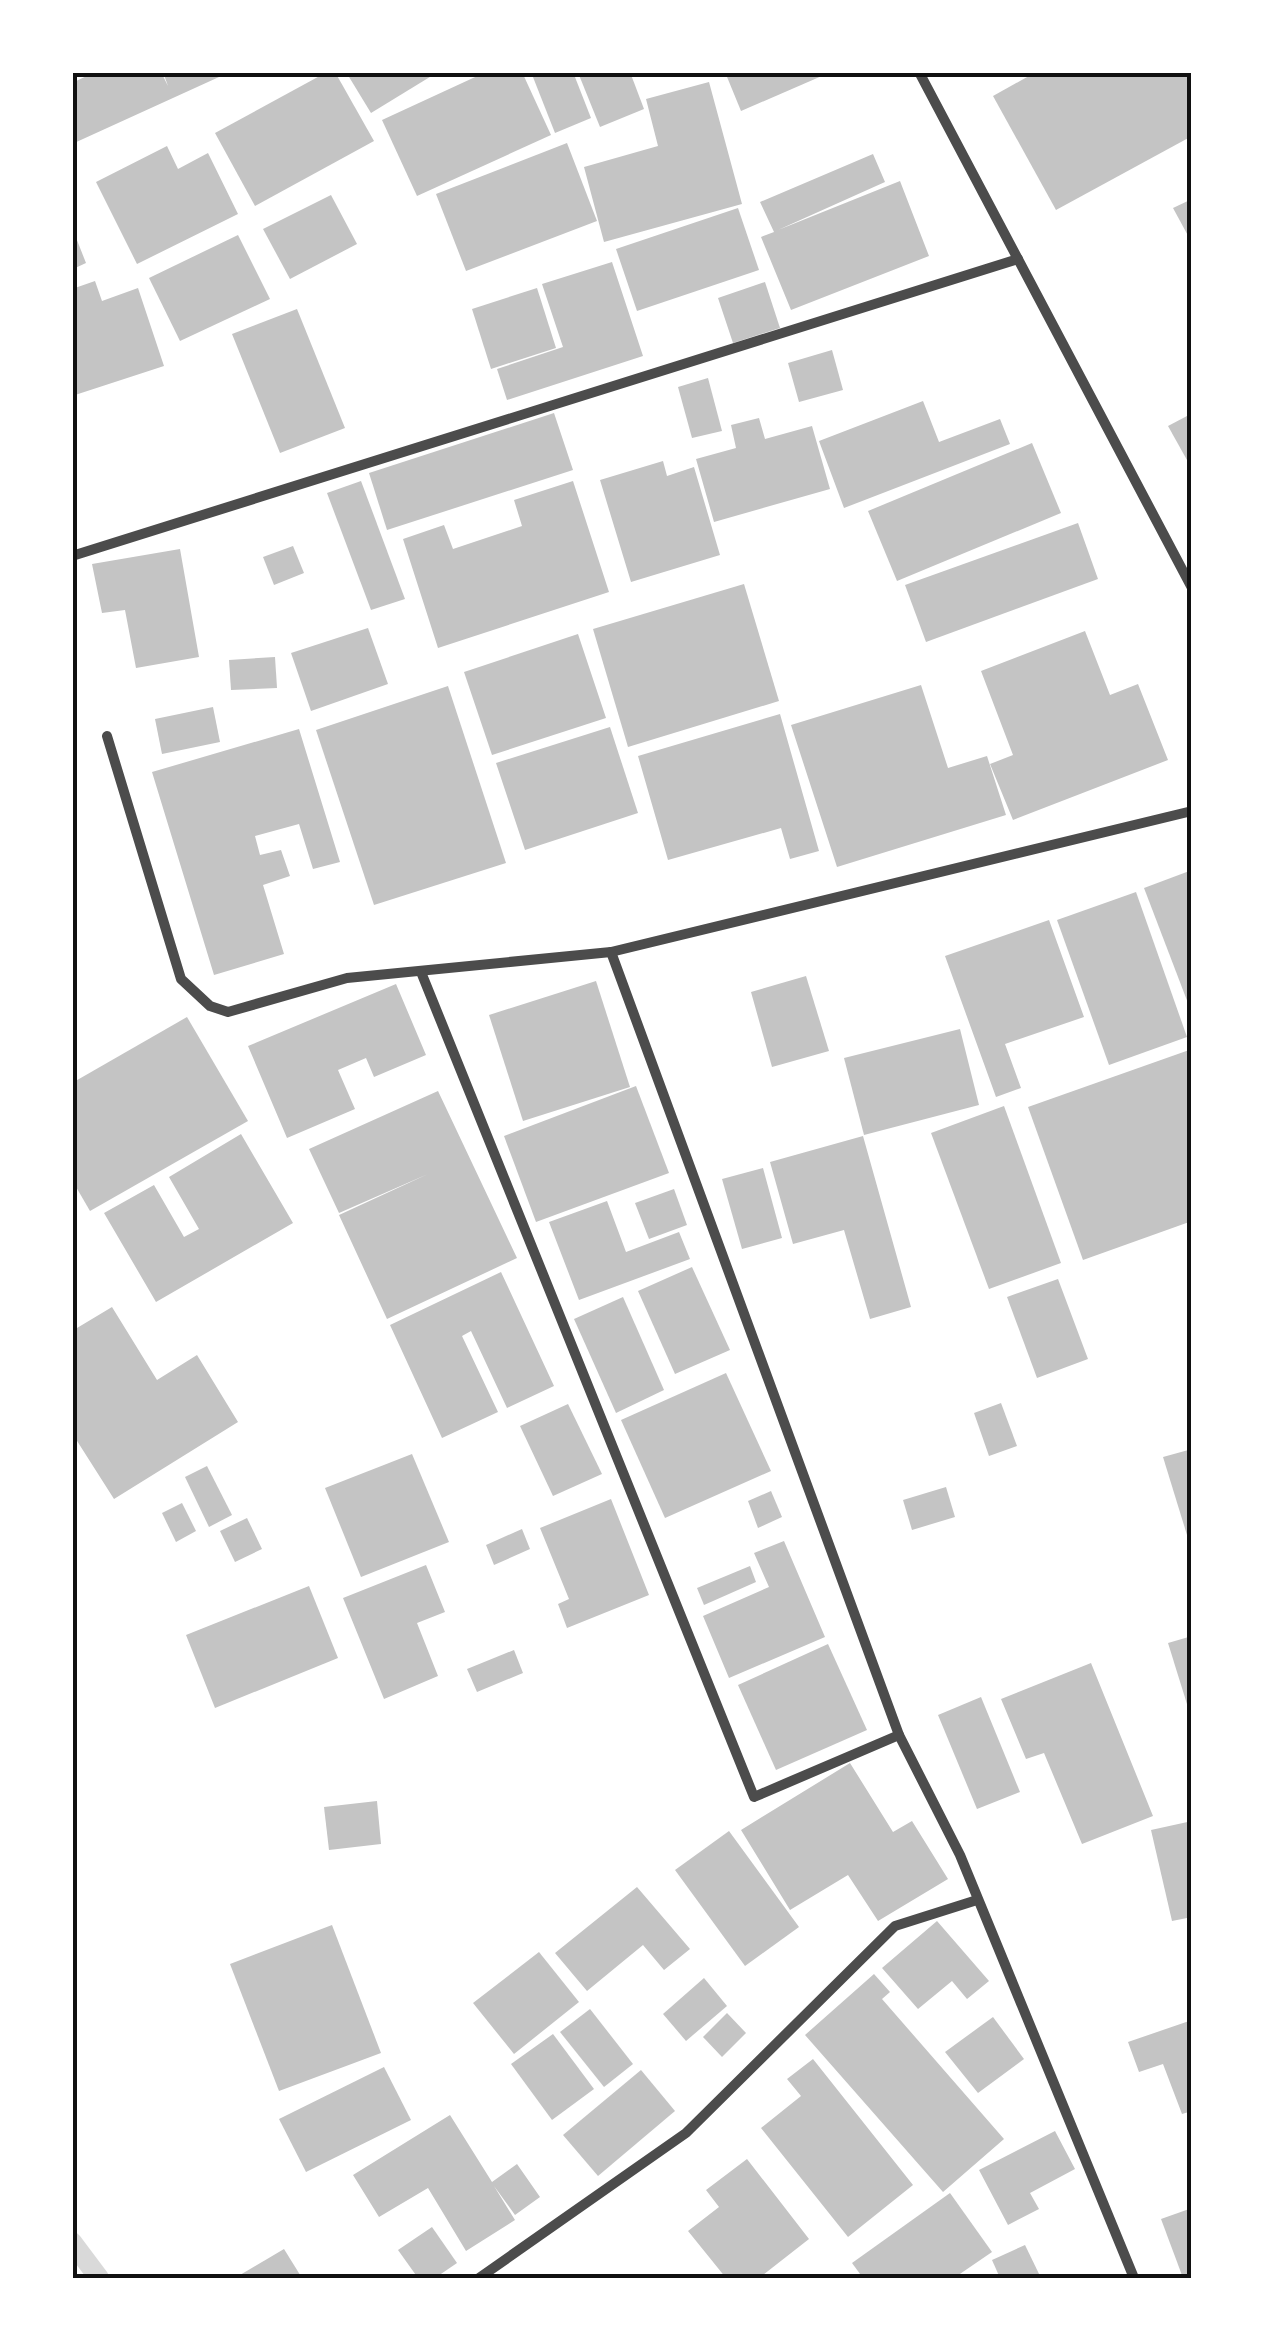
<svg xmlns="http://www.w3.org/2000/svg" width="1264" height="2351" viewBox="0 0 1264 2351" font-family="'PT Sans Narrow',sans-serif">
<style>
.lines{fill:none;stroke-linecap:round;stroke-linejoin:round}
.stream{stroke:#d9d9d9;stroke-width:20}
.building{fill:#c4c4c4}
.minor{stroke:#4c4c4c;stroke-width:10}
.neatline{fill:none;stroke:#111;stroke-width:4}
</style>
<rect width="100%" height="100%" fill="#fff"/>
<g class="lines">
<!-- stream -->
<polyline class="stream" points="72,2242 99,2278"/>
</g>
<!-- building -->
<g class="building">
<polygon points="95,72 161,72 168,86 163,72 230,72 72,144 72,83"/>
<polygon points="327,72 335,72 374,141 255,206 215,133"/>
<polygon points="346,72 438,72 371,113"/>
<polygon points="486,72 522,72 551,135 417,196 382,120"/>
<polygon points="531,72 573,72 591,118 555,133"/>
<polygon points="584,72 630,72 644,109 600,127 579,75"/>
<polygon points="725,72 831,72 741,111"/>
<polygon points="1036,72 1192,72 1192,136 1056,210 993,96"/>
<polygon points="709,82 742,204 604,242 584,167 658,146 646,99"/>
<polygon points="567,143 597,221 466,271 436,194"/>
<polygon points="167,146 178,169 208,153 238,214 137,264 96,182"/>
<polygon points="873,154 885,182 778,230 900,181 929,256 791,310 761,237 774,232 760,202"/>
<polygon points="331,195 357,244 290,279 263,229"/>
<polygon points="1192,199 1192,243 1173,208"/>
<polygon points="738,208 759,270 637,311 616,249"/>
<polygon points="73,230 86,263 73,269"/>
<polygon points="238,235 270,299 180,341 149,278"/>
<polygon points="612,262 643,356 507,400 497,369 563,347 542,284"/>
<polygon points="95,281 102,301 138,288 164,366 72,396 72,289"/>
<polygon points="765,282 780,328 733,343 718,298"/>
<polygon points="537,288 556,348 491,369 472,309"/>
<polygon points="297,309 345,428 280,453 232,334"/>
<polygon points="832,350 843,390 799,402 788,363"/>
<polygon points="708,378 722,431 692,438 678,387"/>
<polygon points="923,401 939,442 1000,419 1010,444 844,508 819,441"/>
<polygon points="554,413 573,470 387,530 369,473"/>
<polygon points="1187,416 1192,424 1192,469 1168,426"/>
<polygon points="759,418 765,439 812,426 830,489 714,522 696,459 736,448 731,425"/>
<polygon points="1032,443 1061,513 897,581 868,511"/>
<polygon points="663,461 667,476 694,467 720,555 631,582 600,480"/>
<polygon points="361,481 405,599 371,610 327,493"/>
<polygon points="573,481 609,592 438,648 403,539 444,525 453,549 522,526 514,500"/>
<polygon points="1078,523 1098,579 926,642 905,585"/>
<polygon points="293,546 304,573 274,585 263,557"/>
<polygon points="180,549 199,657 136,668 125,610 102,613 92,564"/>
<polygon points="744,584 779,701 628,747 593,629"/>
<polygon points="368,628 388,684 311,711 291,653"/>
<polygon points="1085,631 1110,695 1138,684 1168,760 1013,820 990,764 1013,755 981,671"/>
<polygon points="578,634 606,718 492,755 464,672"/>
<polygon points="275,657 277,688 231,690 229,660"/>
<polygon points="921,685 948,768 987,756 1006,815 837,867 791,725"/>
<polygon points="448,686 506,863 374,905 316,730"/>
<polygon points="213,707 220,742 162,754 155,719"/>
<polygon points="780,714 819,851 790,859 781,828 668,860 638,756"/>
<polygon points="610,727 638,813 525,850 496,763"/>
<polygon points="299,729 340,862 313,869 299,824 255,836 260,855 281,850 290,876 263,885 284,954 214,975 152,772"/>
<polygon points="1192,870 1192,1011 1191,1011 1144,888"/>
<polygon points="1136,892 1187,1037 1109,1065 1057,920"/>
<polygon points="1049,920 1084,1017 1005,1044 1021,1088 996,1097 945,956"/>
<polygon points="806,976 829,1051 772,1067 751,992"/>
<polygon points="596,981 630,1087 523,1121 489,1015"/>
<polygon points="396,984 426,1055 374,1077 366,1058 338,1070 355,1109 287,1138 248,1046"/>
<polygon points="187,1017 248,1121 90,1211 72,1180 72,1083"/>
<polygon points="960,1029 979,1105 864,1135 844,1058"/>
<polygon points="1192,1049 1192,1221 1083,1260 1028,1107"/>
<polygon points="636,1086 669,1173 536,1222 504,1136"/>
<polygon points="438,1091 517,1258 387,1319 339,1215 428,1174 339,1213 309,1149"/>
<polygon points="1004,1106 1061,1263 989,1289 931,1133"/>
<polygon points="241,1134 293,1223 156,1302 104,1213 154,1185 184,1237 199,1229 169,1177"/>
<polygon points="863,1136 911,1307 870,1319 844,1230 793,1244 770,1162"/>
<polygon points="763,1168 782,1238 742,1249 722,1179"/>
<polygon points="674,1189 687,1225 649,1239 635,1203"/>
<polygon points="607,1201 626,1252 679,1232 690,1259 579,1300 549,1222"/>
<polygon points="692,1267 730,1350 675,1374 638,1291"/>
<polygon points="501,1272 554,1386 507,1408 471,1331 462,1336 498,1412 442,1438 390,1325"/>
<polygon points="1058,1279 1088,1359 1037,1378 1007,1297"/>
<polygon points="623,1297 664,1390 616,1413 574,1319"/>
<polygon points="112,1307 157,1380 197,1355 238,1422 114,1499 72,1433 72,1331"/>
<polygon points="726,1373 771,1471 665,1518 621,1420"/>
<polygon points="1001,1403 1017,1446 989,1456 974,1413"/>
<polygon points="568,1404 602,1474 553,1496 520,1426"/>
<polygon points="1192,1449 1192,1548 1191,1548 1163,1457"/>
<polygon points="412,1454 449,1542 361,1577 325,1488"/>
<polygon points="207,1466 232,1515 209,1527 185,1477"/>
<polygon points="946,1487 955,1517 912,1530 903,1500"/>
<polygon points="771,1491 782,1517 758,1528 748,1501"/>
<polygon points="611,1499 649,1595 567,1628 558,1604 569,1599 540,1528"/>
<polygon points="182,1503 196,1531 176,1542 162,1513"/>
<polygon points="247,1518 262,1549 235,1562 220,1531"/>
<polygon points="522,1529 530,1549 494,1565 486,1545"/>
<polygon points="784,1541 825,1637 729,1678 703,1616 769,1587 754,1553"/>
<polygon points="426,1565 445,1612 417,1623 438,1676 384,1699 343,1598"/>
<polygon points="750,1566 756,1582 704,1605 697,1588"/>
<polygon points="309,1586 338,1658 215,1708 186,1635"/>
<polygon points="1192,1636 1192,1717 1191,1717 1168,1643"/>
<polygon points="828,1644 867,1730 776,1770 738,1685"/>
<polygon points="514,1650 523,1673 477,1692 467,1669"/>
<polygon points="1091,1663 1153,1816 1082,1844 1044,1753 1026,1759 1001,1699"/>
<polygon points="981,1697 1020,1792 977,1809 938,1715"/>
<polygon points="850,1763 893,1832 912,1821 948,1879 878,1921 848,1875 790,1910 741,1830"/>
<polygon points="377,1801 381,1844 329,1850 324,1807"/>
<polygon points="1192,1821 1192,1917 1172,1921 1151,1830"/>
<polygon points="729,1831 799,1927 745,1966 675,1870"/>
<polygon points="637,1887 690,1949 664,1970 643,1945 587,1991 555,1953"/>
<polygon points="937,1921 989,1981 967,1999 952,1981 918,2009 882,1968"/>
<polygon points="332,1925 381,2053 279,2091 230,1964"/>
<polygon points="539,1952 579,2002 514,2054 473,2003"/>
<polygon points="874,1974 890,1992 882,1999 1004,2139 943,2192 805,2035"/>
<polygon points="704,1978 727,2006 686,2041 663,2014"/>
<polygon points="590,2009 633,2064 604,2087 560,2032"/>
<polygon points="727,2013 746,2033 722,2057 703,2037"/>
<polygon points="993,2017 1024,2059 978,2093 945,2052"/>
<polygon points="1192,2020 1192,2111 1182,2114 1163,2064 1139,2072 1128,2042"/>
<polygon points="553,2034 594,2089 552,2120 511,2064"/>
<polygon points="813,2059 913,2185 848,2237 761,2128 801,2096 787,2079"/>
<polygon points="384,2067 411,2120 306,2172 279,2119"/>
<polygon points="641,2070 675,2111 598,2176 563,2135"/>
<polygon points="450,2115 492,2182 517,2164 540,2197 515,2215 494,2186 515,2220 466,2251 428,2188 379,2217 353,2175"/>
<polygon points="1055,2131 1075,2169 1030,2193 1039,2209 1008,2225 979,2170"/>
<polygon points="747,2159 809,2239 759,2278 726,2278 688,2231 719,2207 706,2190"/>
<polygon points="950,2193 992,2252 954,2278 863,2278 852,2263"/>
<polygon points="1192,2208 1192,2278 1183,2278 1161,2219"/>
<polygon points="432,2227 457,2263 435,2278 418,2278 398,2250"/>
<polygon points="1025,2245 1041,2278 1000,2278 992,2260"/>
<polygon points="284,2249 302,2278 235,2278"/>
</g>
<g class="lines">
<!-- minor -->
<g class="minor">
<polyline points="919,72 1192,588"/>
<polyline points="72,556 1018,259"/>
<polyline points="107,736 181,979 210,1006 228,1012 347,978 611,952 1192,811"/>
<polyline points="611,952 899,1735 960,1855 1134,2278"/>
<polyline points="421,972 754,1797 899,1735"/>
<polyline points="479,2278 686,2133 895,1926 977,1900"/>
</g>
</g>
<!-- border -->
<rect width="1264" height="2351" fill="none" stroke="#ffffff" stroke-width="150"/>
<rect x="75" y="75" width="1114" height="2201" class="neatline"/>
</svg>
